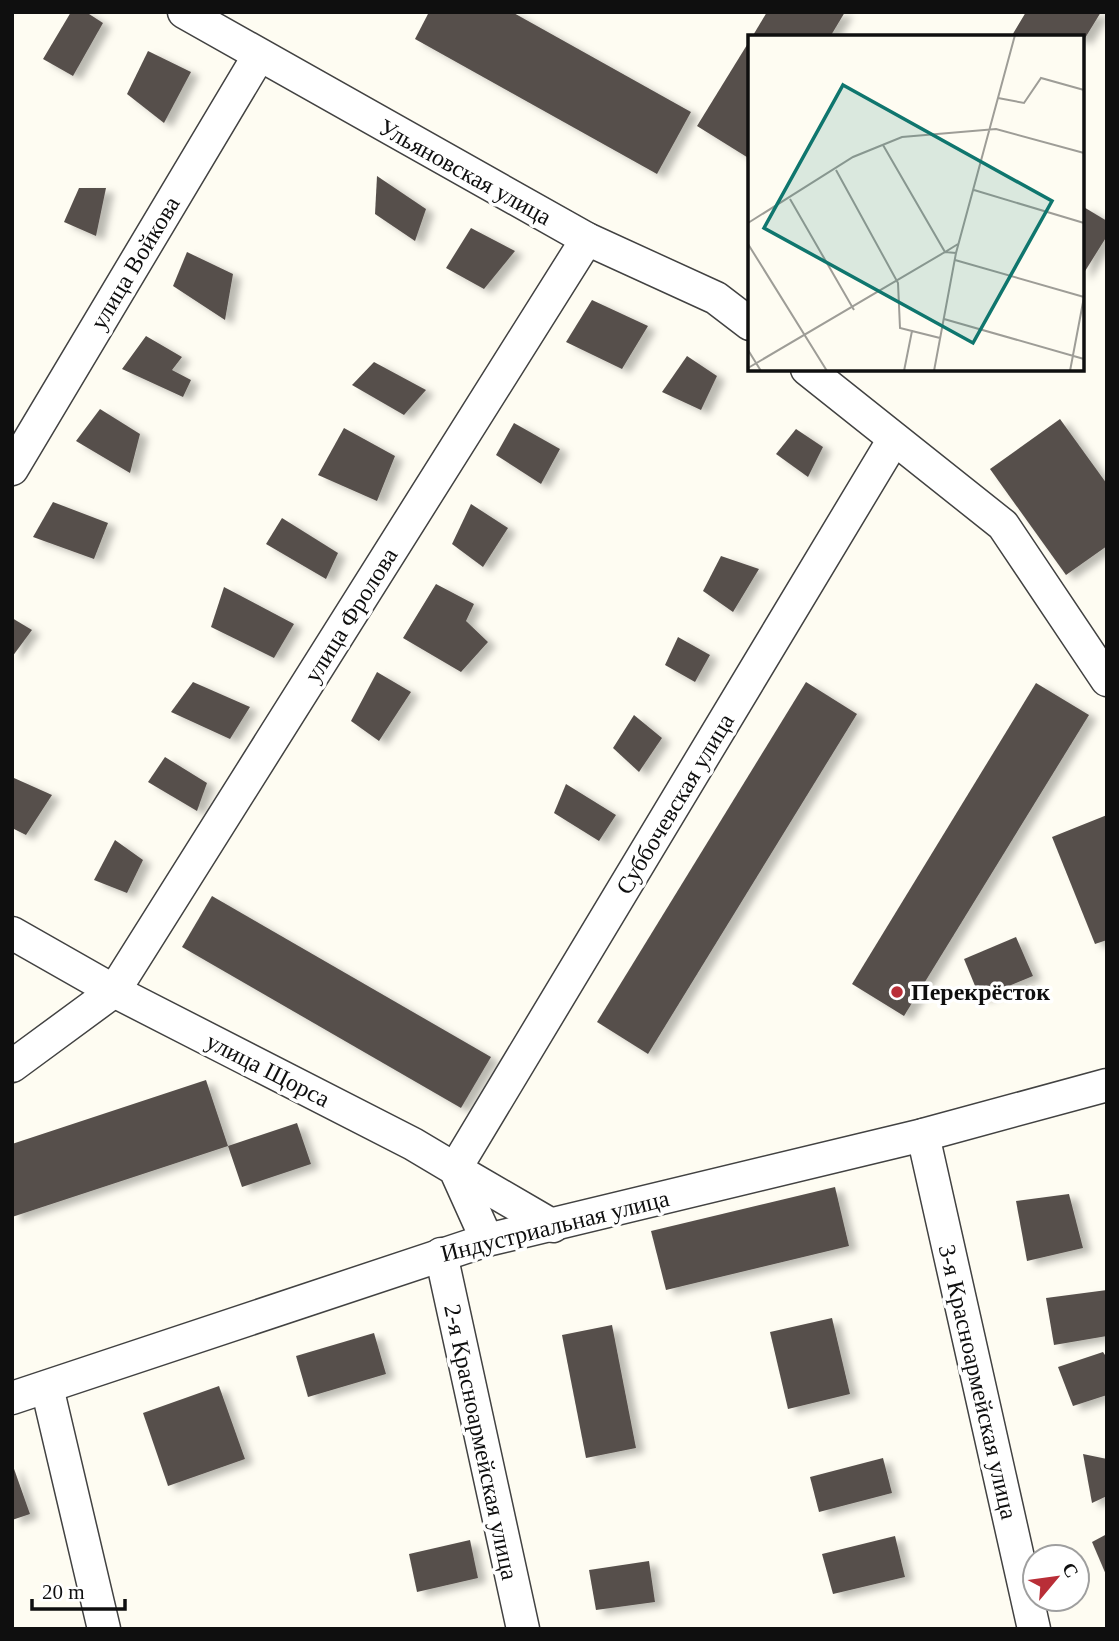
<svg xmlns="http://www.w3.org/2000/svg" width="1119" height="1641" viewBox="0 0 1119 1641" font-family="Georgia,serif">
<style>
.building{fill:#57504c;filter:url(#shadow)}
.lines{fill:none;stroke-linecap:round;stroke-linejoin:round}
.minor-casing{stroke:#424242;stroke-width:35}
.minor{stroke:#fff;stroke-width:32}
.poi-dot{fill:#b92e37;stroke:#fff;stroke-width:2.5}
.labels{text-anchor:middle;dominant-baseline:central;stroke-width:7;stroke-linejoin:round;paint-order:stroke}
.street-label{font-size:24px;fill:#0f0f0f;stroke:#fff}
.poi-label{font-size:24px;font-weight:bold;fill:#0f0f0f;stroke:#fff;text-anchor:start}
.inset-road{fill:none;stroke:#9e9d97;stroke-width:2}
.view{fill:#0f766e;fill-opacity:0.15;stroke:#0f766e;stroke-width:3.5}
.inset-edge{fill:none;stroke:#0f0f0f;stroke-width:3.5}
</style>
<defs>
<filter id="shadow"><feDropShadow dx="8" dy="4.5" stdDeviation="3.5" flood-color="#0004"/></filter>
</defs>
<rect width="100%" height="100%" fill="#fefcf2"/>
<!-- building -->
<g class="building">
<polygon points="71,12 86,12 103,23 73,76 43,59"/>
<polygon points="429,12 512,12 691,112 657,174 415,39"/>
<polygon points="767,12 845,12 830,37 752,37"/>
<polygon points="1026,12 1101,12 1082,43 1082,37 1011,37"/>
<polygon points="750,40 750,159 697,126"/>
<polygon points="148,51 191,72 164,123 127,94"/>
<polygon points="377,176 426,209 415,241 375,214"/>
<polygon points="79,188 106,188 96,236 64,222"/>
<polygon points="1082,206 1107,221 1107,236 1082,276"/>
<polygon points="471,228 515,251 484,289 446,268"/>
<polygon points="187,252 233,274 225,320 173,286"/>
<polygon points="592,300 648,326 622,369 566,342"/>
<polygon points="146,336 182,357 172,370 191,380 183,397 122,369"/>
<polygon points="687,356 717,376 701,410 662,392"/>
<polygon points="374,362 426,390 404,415 352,385"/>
<polygon points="100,409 140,434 130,473 76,441"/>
<polygon points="1060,419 1107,484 1107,546 1066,575 990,469"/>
<polygon points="514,423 560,449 541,484 496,455"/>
<polygon points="344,428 395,456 377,501 318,475"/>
<polygon points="796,429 823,447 808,477 776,454"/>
<polygon points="53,502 108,523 94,559 33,537"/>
<polygon points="471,504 508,528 483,567 452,544"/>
<polygon points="282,518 338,553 326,579 266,544"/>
<polygon points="721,556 759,569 733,612 703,591"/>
<polygon points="436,584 474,604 466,621 488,642 461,672 403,638"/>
<polygon points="224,587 294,624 274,658 211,627"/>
<polygon points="12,618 32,630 12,657"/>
<polygon points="678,637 710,655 695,682 665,665"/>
<polygon points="377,672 411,692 379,741 351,721"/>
<polygon points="193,682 250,707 230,739 171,712"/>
<polygon points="806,682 857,714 648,1054 597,1022"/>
<polygon points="1036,683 1089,715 904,1016 852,984"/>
<polygon points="634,715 662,738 639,772 613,748"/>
<polygon points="165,757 207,783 197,811 148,782"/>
<polygon points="14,778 52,795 26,835 12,828"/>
<polygon points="566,784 616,815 599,841 554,813"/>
<polygon points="1107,815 1107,940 1095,944 1052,837"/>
<polygon points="115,840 143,860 127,893 94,880"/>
<polygon points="212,896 491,1057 461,1108 182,947"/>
<polygon points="1016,937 1033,976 980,998 964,959"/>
<polygon points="206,1080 228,1146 297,1123 311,1164 242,1187 228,1146 12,1217 12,1144"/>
<polygon points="835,1187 849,1246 666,1290 651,1231"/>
<polygon points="1069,1194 1083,1248 1027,1261 1016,1201"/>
<polygon points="1107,1290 1107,1336 1054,1345 1046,1298"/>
<polygon points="832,1318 850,1394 788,1409 770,1332"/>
<polygon points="612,1325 636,1448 586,1458 562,1335"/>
<polygon points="374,1333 386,1374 308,1397 296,1356"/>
<polygon points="1103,1352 1107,1358 1107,1395 1073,1406 1058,1367"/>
<polygon points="219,1386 245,1459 168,1486 143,1413"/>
<polygon points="1083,1454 1107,1459 1107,1496 1092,1503"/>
<polygon points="883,1458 892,1493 819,1512 810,1477"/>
<polygon points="13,1466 30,1514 12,1520 12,1467"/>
<polygon points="1107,1534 1107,1577 1092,1542"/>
<polygon points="895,1536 905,1577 833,1594 822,1554"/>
<polygon points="470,1540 478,1578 417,1592 409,1554"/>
<polygon points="649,1561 655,1602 596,1610 589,1570"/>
</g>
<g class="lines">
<!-- minor casing -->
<g class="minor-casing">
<g id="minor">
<polyline points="184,12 587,239 716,298 750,324"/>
<polyline points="807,369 1003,525 1107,680"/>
<polyline points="12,469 258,57"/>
<polyline points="12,933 114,991 413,1144 455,1169 487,1240"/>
<polyline points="12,1066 114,991 587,239"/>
<polyline points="923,1135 1034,1629"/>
<polyline points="553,1226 455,1169 894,439"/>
<polyline points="441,1254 523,1629"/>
<polyline points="47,1387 104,1629"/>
<polyline points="12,1398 487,1240 923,1135 1107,1085"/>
</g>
</g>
<!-- minor -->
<use href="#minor" class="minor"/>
</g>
<!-- markers -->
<circle class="poi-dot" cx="897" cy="992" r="7"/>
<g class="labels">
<!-- street labels -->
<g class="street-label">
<text transform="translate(465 172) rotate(29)">Ульяновская улица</text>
<text transform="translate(135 263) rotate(-59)">улица Войкова</text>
<text transform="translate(351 615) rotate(-58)">улица Фролова</text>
<text transform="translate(675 804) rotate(-59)">Суббочевская улица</text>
<text transform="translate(268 1070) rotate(27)">улица Щорса</text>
<text transform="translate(555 1226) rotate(-14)">Индустриальная улица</text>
<text transform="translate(978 1382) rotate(77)">3-я Красноармейская улица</text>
<text transform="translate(481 1442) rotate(78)">2-я Красноармейская улица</text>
</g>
<!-- poi labels -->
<g class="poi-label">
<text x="911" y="992">Перекрёсток</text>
</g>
</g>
<!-- overview -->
<g transform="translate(748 35)">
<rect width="336" height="336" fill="#fefcf2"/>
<path class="inset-road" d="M250,63L276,68L293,43L336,55M135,110L197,217L210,209M88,135L150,248L152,293L164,296L156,336M226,155L336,188M42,164L106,275M0,188L105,122L154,102L248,94L336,118M0,209L79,336M207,225L336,262M196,284L336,324M164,296L192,303M0,315L13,336M0,333L197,217L208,218M186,336L208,218L267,0M322,336L336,262"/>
<path class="view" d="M95,50L304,166L225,308L16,193Z"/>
<rect width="336" height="336" class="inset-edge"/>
</g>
<!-- border -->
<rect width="1119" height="1641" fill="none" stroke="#0f0f0f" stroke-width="28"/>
<!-- north arrow -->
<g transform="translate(1056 1578) rotate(61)"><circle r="33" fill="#ffffff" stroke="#9f9f9f" stroke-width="2"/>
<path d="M0-5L12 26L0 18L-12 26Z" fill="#b92e37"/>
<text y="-10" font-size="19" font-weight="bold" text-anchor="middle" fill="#0f0f0f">С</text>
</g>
<!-- scale -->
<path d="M32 1599v10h93v-10" fill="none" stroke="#0f0f0f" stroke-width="3.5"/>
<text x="42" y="1599" font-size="21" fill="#0f0f0f" stroke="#ffffff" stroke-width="5" paint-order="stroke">20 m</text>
</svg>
